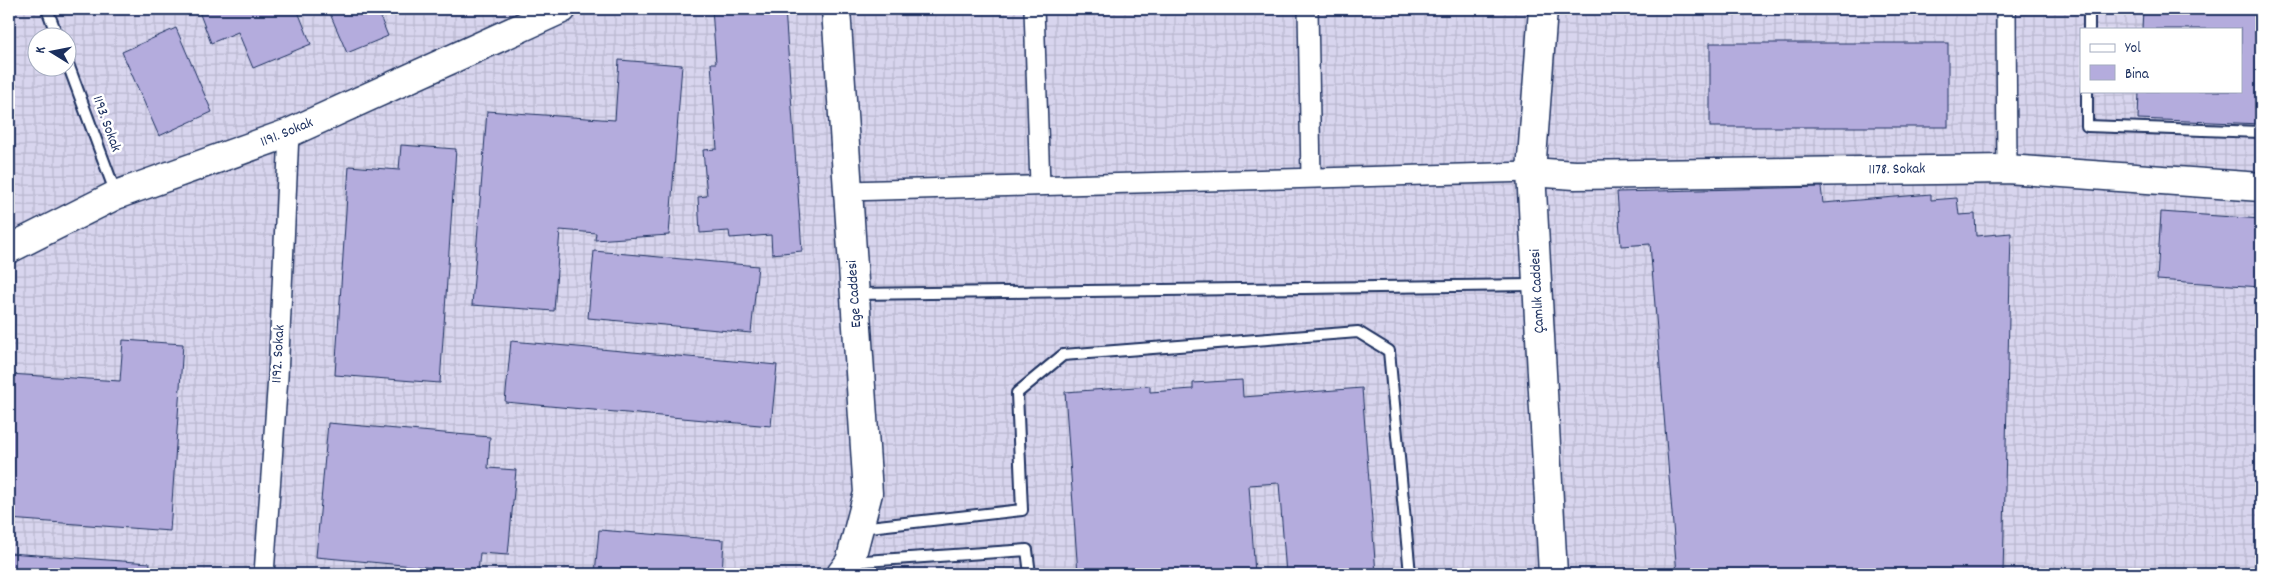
<svg xmlns="http://www.w3.org/2000/svg" width="2270" height="583" viewBox="0 0 2270 583" font-family="Dekko,sans-serif">
<style>
.industrial{fill:url(#industrial-grid);fill-rule:evenodd}
.building{fill:#b4acdd;stroke:#1b2f5e}
.lines{fill:none;stroke-linecap:round;stroke-linejoin:round}
.lane-casing{stroke:#1b2f5e;stroke-width:14}
.street-casing{stroke:#1b2f5e;stroke-width:22}
.secondary-casing{stroke:#1b2f5e;stroke-width:31}
.lane{stroke:#fff;stroke-width:10}
.street{stroke:#fff;stroke-width:19}
.secondary{stroke:#fff;stroke-width:28}
.labels{text-anchor:middle;dominant-baseline:central;stroke-width:5;stroke-linejoin:round;paint-order:stroke}
.street-label{font-size:15px;fill:#1b2f5e;stroke:#fff}
</style>
<defs>
<pattern id="industrial-grid" width="8" height="8" patternUnits="userSpaceOnUse" patternTransform="scale(1.25)"><rect width="8" height="8" fill="#d8d5ee"/><path d="M0 4h8M4 0v8" fill="none" stroke="#b9b7ce"/></pattern>
</defs>
<rect width="100%" height="100%" fill="#e8e6f5"/>
<filter id="ink" filterUnits="userSpaceOnUse"><feTurbulence type="fractalNoise" baseFrequency=".02" numOctaves="2"/><feDisplacementMap in="SourceGraphic" scale="10" xChannelSelector="R" yChannelSelector="G"/><feConvolveMatrix kernelMatrix="1 2 1 2 8 2 1 2 1" color-interpolation-filters="sRGB"/></filter>
<g filter="url(#ink)">
<!-- industrial -->
<path class="industrial" d="M9,9H2261V574H9ZM2081,29H2241V91H2081ZM38,38H68V68H38Z"/>
<!-- building -->
<g class="building">
<polygon points="198,9 297,9 311,44 253,68 238,32 211,43"/>
<polygon points="328,9 377,9 388,36 347,53"/>
<polygon points="712,9 785,9 802,251 772,254 771,235 730,238 729,231 700,233 698,197 707,196 703,150 717,149 711,63 716,63"/>
<polygon points="2143,9 2261,9 2261,124 2138,119 2139,91 2241,91 2241,29 2142,29"/>
<polygon points="176,28 212,112 159,136 122,52"/>
<rect x="1710" y="43" width="238" height="84"/>
<polygon points="619,60 682,65 669,235 595,240 596,233 560,230 554,311 472,305 487,111 615,120"/>
<polygon points="401,145 456,149 440,383 335,375 349,166 399,170"/>
<polygon points="1821,187 1823,203 1931,194 1931,200 1957,198 1959,215 1975,214 1976,236 2011,233 2003,574 1677,574 1650,244 1621,246 1617,192"/>
<polygon points="2161,212 2261,219 2261,287 2157,280"/>
<polygon points="594,251 758,266 751,333 588,318"/>
<polygon points="123,340 183,344 170,531 9,519 9,374 120,381"/>
<polygon points="511,341 777,365 771,426 505,402"/>
<polygon points="1242,380 1243,397 1362,388 1376,574 1286,574 1279,483 1249,485 1255,574 1078,574 1065,392 1150,386 1150,392 1193,389 1193,383"/>
<polygon points="328,423 490,437 488,468 516,470 508,555 480,553 478,572 316,557"/>
<polygon points="599,530 724,540 722,574 595,574"/>
<polygon points="9,553 150,563 149,574 9,574"/>
</g>
<g class="lines">
<!-- lane casing -->
<g class="lane-casing">
<g id="lane">
<polyline points="47,9 58,38"/>
<polyline points="2089,29 2089,9"/>
<polyline points="68,64 116,194"/>
<polyline points="2087,91 2087,126 2261,132"/>
<polyline points="856,294 1536,285"/>
<polyline points="860,528 1022,510 1017,393 1063,355 1358,332 1389,351 1410,574"/>
<polyline points="850,562 1027,550 1030,574"/>
</g>
</g>
<!-- street casing -->
<g class="street-casing">
<g id="street">
<polyline points="1034,9 1040,185"/>
<polyline points="1308,9 1311,177"/>
<polyline points="2006,9 2007,169"/>
<polyline points="848,191 1531,172"/>
<polyline points="264,574 278,377 289,133"/>
</g>
</g>
<!-- secondary casing -->
<g class="secondary-casing">
<g id="secondary">
<polyline points="836,9 868,493 850,562 841,574"/>
<polyline points="1543,9 1531,172 1553,574"/>
<polyline points="1531,172 1575,175 2007,169 2261,187"/>
<polyline points="9,249 116,195 289,133 562,9"/>
</g>
</g>
<!-- lane -->
<use href="#lane" class="lane"/>
<!-- street -->
<use href="#street" class="street"/>
<!-- secondary -->
<use href="#secondary" class="secondary"/>
</g>
</g>
<g class="labels">
<!-- street labels -->
<g class="street-label">
<text transform="translate(106 124) rotate(70)">1193. Sokak</text>
<text transform="translate(287 133) rotate(-22)">1191. Sokak</text>
<text transform="translate(1897 170) rotate(-1)">1178. Sokak</text>
<text transform="translate(1538 291) rotate(-93)">Çamlık Caddesi</text>
<text transform="translate(855 294) rotate(-94)">Ege Caddesi</text>
<text transform="translate(279 354) rotate(-87)">1192. Sokak</text>
</g>
</g>
<!-- margin -->
<rect width="2270" height="583" fill="none" stroke="#fff" stroke-width="30"/>
<rect x="15" y="15" width="2240" height="553" fill="none" stroke="#1b2f5e" stroke-width="2" filter="url(#ink)"/>
<!-- legend -->
<rect x="2080" y="28" width="162" height="65" fill="#ffffff" stroke="#a4acbf"/>
<rect x="2090" y="44" width="25" height="8" fill="#ffffff" stroke="#a4acbf"/>
<text x="2125" y="52" font-size="15" fill="#1b2f5e">Yol</text>
<rect x="2090" y="65" width="25" height="15" fill="#b4acdd" stroke="#a4acbf"/>
<text x="2125" y="78" font-size="15" fill="#1b2f5e">Bina</text>
<!-- north arrow -->
<g transform="translate(52 52) rotate(280)"><circle r="24" fill="#ffffff" stroke="#a4acbf"/>
<path d="M0-4L9 19L0 12L-9 19Z" fill="#1b2f5e"/>
<text y="-8" font-size="14" font-weight="bold" text-anchor="middle" fill="#1b2f5e">K</text>
</g>
</svg>
